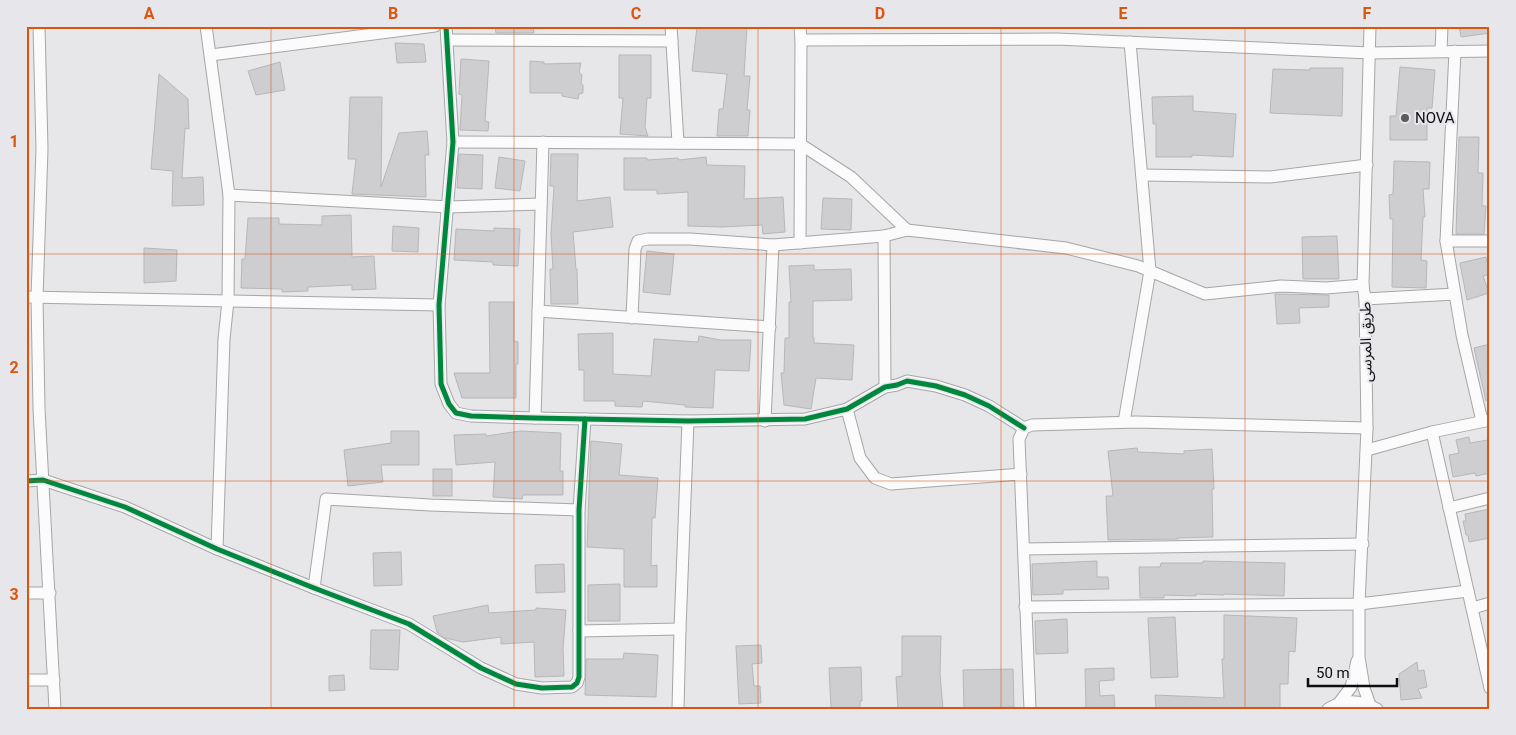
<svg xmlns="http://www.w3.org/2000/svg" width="1516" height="735" viewBox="0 0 1516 735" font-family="Roboto,'Noto Sans Arabic',sans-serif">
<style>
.building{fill:#ceced1;stroke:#b7b7b9}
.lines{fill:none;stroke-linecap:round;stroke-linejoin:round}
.street-casing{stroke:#a6a6a8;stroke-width:13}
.street{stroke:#fbfbfc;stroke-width:11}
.cycleway-casing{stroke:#e6e6eb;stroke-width:8}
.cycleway{stroke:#00873e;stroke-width:5}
.grid{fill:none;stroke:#dd550c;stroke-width:1;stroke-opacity:0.55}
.poi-dot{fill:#5a5a5c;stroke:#e6e6eb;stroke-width:2}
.labels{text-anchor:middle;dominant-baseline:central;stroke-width:4;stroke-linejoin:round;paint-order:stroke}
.poi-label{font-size:15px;fill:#0e0e0f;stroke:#e6e6eb;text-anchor:start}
.street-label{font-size:15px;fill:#0e0e0f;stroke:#e6e6eb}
.neatline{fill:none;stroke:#dd550c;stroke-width:2}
.grid-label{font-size:16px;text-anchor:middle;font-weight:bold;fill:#dd550c}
</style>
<rect width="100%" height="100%" fill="#e7e7ea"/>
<!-- building -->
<g class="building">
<polygon points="495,26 533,26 534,33 496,33"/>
<polygon points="697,26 747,26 744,76 750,76 747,110 750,110 748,136 717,136 719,109 723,109 727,74 692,71"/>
<polygon points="1459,26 1490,26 1490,33 1461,37"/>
<polygon points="395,43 424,44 426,62 397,63"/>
<polygon points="619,55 651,55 651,98 647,98 645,127 648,136 620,134 623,98 619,98"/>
<polygon points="461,59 489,61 485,121 489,122 488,131 460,130 462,95 459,94"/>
<polygon points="530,61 544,62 544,64 581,63 579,72 582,75 581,83 583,85 583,93 579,94 578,99 562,96 562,93 530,93"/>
<polygon points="280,62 285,90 256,95 248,71"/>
<polygon points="1400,67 1435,70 1432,108 1427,108 1427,140 1390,140 1390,116 1396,116"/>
<polygon points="1310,68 1343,68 1342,116 1270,113 1273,69 1310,70"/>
<polygon points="159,74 188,99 189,129 185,128 182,178 203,177 204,205 172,206 173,171 151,169"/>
<polygon points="1193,96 1193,111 1236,114 1233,157 1192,155 1192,157 1156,157 1156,124 1153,124 1152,97"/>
<polygon points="350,97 382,97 381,187 399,133 427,131 429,155 425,155 426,197 352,194 356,159 348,159"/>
<polygon points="1459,137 1479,137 1478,173 1483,173 1482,206 1486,206 1484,234 1456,234"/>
<polygon points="459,154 483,155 482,189 457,188"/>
<polygon points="551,154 578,154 577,201 610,197 613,227 573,232 576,269 577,269 578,304 551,304 550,269 553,269 551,235 554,186 550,186"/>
<polygon points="499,157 525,161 520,191 495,188"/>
<polygon points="706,157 707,165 745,166 744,199 783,197 785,232 763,234 762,225 722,227 688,226 688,192 657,194 657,190 624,190 624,158 647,158 647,160 678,158 679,160"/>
<polygon points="1394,161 1430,162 1429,189 1423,189 1425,217 1423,217 1421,260 1427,261 1426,288 1392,287 1393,219 1390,219 1389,195 1393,194"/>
<polygon points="823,198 852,199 851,230 821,229"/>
<polygon points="351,215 352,257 374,256 376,289 352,290 352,285 308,287 308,291 282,292 282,289 241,288 242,259 245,259 248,218 279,218 279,224 322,225 322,216"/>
<polygon points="393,226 419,228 418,252 392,251"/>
<polygon points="494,228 520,229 518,266 493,265 493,262 454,260 456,229 494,231"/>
<polygon points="1337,236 1339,279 1303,279 1302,237"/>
<polygon points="144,248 177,250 176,281 144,283"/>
<polygon points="647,251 674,254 670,295 643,292"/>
<polygon points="1486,257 1490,274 1483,276 1489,293 1467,300 1460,263"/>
<polygon points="814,265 814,270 851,269 852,300 813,301 813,338 814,338 814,343 854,345 852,380 816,378 811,409 784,405 781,373 784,373 785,338 789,338 789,302 791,302 789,266"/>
<polygon points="1275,294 1329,295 1329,307 1299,308 1300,323 1277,324"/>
<polygon points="489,302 514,302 514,341 518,342 518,364 516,364 516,398 462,398 454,373 490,373"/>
<polygon points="613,333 613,374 651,376 654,339 698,342 699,336 721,340 751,340 749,371 715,370 713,408 685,407 685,405 643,401 642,407 615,406 615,401 584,401 584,370 579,370 578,334"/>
<polygon points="1490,344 1490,401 1486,401 1474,348"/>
<polygon points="391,431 419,431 419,465 381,465 383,482 348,486 344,450 391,443"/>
<polygon points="520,431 561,433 560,471 563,471 563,495 523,495 522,499 493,497 495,462 456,465 454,435 486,434 486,436"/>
<polygon points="1469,437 1470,443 1488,440 1490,449 1490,473 1476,476 1475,473 1453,477 1449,455 1459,453 1456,440"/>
<polygon points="591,441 622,444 619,475 658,478 655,518 652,518 651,566 657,565 657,587 624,587 624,549 587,547"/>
<polygon points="1137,448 1138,452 1184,454 1184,451 1212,449 1214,489 1212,489 1213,537 1178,538 1178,539 1108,540 1106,496 1113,496 1108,451"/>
<rect x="433" y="469" width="19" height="27"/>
<polygon points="1490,509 1490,538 1469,542 1468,535 1466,535 1463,521 1466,521 1465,514"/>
<polygon points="401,552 402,585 374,586 373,553"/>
<polygon points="1097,561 1097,577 1108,577 1109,589 1063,590 1063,594 1033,595 1032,564"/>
<polygon points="1203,561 1285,563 1284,596 1224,594 1224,595 1196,594 1196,596 1164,595 1164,598 1140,598 1139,567 1160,567 1161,563 1203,563"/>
<polygon points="564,564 565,592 536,593 535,565"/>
<polygon points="620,584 620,621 588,621 588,585"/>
<polygon points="488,605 489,613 536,610 536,608 566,610 563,649 564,676 535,677 534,642 501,644 501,637 463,642 445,638 437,632 433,616"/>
<polygon points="1224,615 1297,618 1295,652 1289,651 1288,684 1280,684 1280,709 1156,709 1155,695 1224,698 1222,659 1224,659"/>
<polygon points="1175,617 1178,677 1151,678 1148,618"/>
<polygon points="1067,619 1068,653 1036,654 1035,621"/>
<polygon points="371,630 400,630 398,670 370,669"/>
<polygon points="902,636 941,636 940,674 943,709 898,709 896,677 902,676"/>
<polygon points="761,645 762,663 752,664 754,686 760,686 761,703 739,704 736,646"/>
<polygon points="624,653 658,655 656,697 585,695 586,659 623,659"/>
<polygon points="1417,662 1418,671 1424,670 1427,687 1418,689 1422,698 1401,700 1399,674"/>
<polygon points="861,667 862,701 860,701 860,709 831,709 829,668"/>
<polygon points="1114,668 1114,680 1099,681 1100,696 1114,695 1115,709 1086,709 1085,669"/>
<polygon points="1013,669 1014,707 964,708 963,670"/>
<polygon points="344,675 345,690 329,691 329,676"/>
</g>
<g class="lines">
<!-- street casing -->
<g class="street-casing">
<g id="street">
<polyline points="39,26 42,149 37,298 39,409 55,709"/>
<polyline points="206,26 229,195 228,301 224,339 217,549"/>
<polyline points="446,26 453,142 439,305 441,384 449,404 456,413 471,416 535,418 688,421 805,419 847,409 885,387 897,385 907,381 936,386 965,395 989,406 1024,428"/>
<polyline points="671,26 678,143"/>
<polyline points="800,26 801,40 1057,39 1370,53 1490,51"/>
<polyline points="447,40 672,41"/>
<polyline points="1441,51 1442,26"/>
<polyline points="1455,51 1446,241 1462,335 1482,421"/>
<polyline points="211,55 435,26"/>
<polyline points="453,142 800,144 851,177 907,230"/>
<polyline points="1142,175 1270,177 1367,165"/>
<polyline points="229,195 449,207 541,204"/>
<polyline points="884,236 885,387"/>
<polyline points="1446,241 1490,241"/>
<polyline points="800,243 801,40"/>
<polyline points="26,297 439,305"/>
<polyline points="1365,299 1455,294"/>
<polyline points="538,311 770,327"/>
<polyline points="632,318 635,249 638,241 648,239 690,239 773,245 884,236 907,230 1066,248 1138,266 1205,294 1281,286 1326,288 1363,285"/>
<polyline points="847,409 860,458 875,478 891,484 1021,474"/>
<polyline points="535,418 543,142"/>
<polyline points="765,421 773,245"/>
<polyline points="1124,422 1150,271 1130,42"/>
<polyline points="1432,432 1490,688"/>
<polyline points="1367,450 1432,432 1490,420"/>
<polyline points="26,481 43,480 125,507 217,549 314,588 409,624 481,668 516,684 542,688 572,687 577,683 579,677 579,510 585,419"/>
<polyline points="1449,508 1490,498"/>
<polyline points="1024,549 1363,544"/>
<polyline points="314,588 326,499 430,505 579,510"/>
<polyline points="26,593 50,593"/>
<polyline points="1025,607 1359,604 1468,591"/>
<polyline points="1473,608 1490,603"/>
<polyline points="579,631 680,629"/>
<polyline points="26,680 54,680"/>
<polyline points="1339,703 1351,687 1357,661"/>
<polyline points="1370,705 1364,688 1359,657 1359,604 1367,428 1365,299 1363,285 1370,26"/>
<polyline points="678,709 680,629 688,421"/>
<polyline points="1030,709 1019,439 1024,428 1032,425 1136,422 1367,428"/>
<path d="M1328,709C1344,699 1361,700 1377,709"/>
</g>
</g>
<!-- street -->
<use href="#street" class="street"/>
<!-- cycleway casing -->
<g class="cycleway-casing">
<g id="cycleway">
<polyline points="446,26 453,142 439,305 441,384 449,404 456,413 471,416 535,418 688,421 805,419 847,409 885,387 897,385 907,381 936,386 965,395 989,406 1024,428"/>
<polyline points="26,481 43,480 125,507 217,549 314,588 409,624 481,668 516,684 542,688 572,687 577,683 579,677 579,510 585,419"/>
</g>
</g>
<!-- cycleway -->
<use href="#cycleway" class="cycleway"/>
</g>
<!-- grid -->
<path class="grid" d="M271,26V709M514,26V709M758,26V709M1001,26V709M1245,26V709M26,254H1490M26,481H1490"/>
<!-- markers -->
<circle class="poi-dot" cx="1405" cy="118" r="5"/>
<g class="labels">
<!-- poi labels -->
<g class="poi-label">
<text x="1415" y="118">NOVA</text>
</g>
<!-- street labels -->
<g class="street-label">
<text transform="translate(1366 342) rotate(-91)">طريق المرسى</text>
</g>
</g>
<!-- border -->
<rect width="1516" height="735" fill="none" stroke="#e6e6eb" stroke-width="55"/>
<!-- scale -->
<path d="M1308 678v8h89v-8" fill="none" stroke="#0e0e0f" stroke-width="2.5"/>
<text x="1316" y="678" font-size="15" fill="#0e0e0f" stroke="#e6e6eb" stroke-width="4" paint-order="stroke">50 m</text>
<rect x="28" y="28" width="1460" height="680" class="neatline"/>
<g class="grid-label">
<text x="149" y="19">A</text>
<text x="393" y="19">B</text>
<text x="636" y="19">C</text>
<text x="880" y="19">D</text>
<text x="1123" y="19">E</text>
<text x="1367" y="19">F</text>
<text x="14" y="147">1</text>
<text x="14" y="373">2</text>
<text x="14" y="600">3</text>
</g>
</svg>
